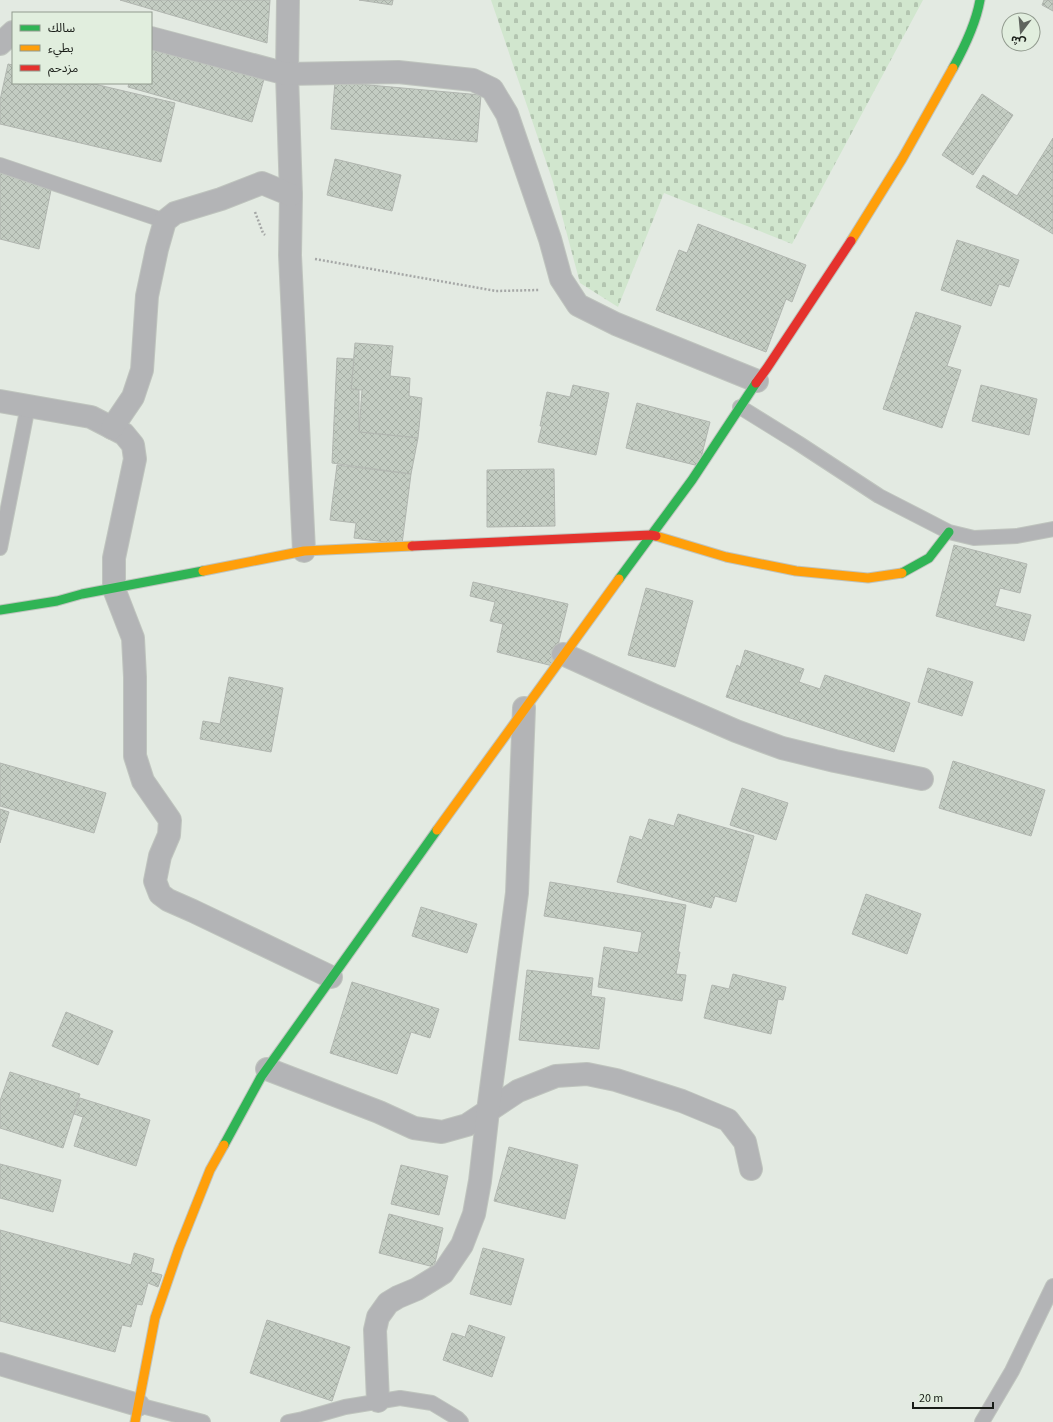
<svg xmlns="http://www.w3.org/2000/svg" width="1053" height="1422" viewBox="0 0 1053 1422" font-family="'Source Sans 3','Noto Sans Arabic',sans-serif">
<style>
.cemetery{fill:url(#cemetery-stones)}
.building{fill:url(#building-cross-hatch);stroke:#b1b6b0}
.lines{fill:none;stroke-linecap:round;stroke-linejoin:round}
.lane-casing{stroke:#bfc4be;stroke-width:16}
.street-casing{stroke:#bfc4be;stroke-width:24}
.fast-casing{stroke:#bfc4be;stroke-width:11}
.slow-casing{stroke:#bfc4be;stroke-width:11}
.jam-casing{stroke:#bfc4be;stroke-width:11}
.path{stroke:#a5a7a6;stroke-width:2.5;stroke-dasharray:2 2;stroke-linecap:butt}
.lane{stroke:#b3b4b6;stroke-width:14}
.street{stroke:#b3b4b6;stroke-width:22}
.fast{stroke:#30b455;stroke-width:9}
.slow{stroke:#ff9f0a;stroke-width:9}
.jam{stroke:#e5322d;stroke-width:9}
</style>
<defs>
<pattern id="cemetery-stones" width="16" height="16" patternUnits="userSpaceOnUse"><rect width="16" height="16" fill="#d1e6ce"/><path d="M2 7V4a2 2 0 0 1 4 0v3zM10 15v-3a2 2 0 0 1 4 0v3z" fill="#b3c5b0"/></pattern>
<pattern id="building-cross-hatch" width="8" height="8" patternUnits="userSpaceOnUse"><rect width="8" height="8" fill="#c3ccc2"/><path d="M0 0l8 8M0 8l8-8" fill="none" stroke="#a7afa6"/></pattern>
</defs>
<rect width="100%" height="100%" fill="#e3eae2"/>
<!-- cemetery -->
<polygon class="cemetery" points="491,0 923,0 792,244 664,193 618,307 580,283 553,182"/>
<!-- building -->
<g class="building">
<polygon points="120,0 270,0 267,43"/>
<polygon points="359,0 393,0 392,5"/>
<polygon points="1044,0 1053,0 1053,11 1042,5"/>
<polygon points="151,39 266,72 252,122 128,87 129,83 151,83"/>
<polygon points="8,64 13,65 13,83 90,83 175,103 161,162 0,124 0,100"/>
<polygon points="335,82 481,95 477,142 331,129"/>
<polygon points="982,94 1013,115 973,175 942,155"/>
<polygon points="1053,138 1053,234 976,187 983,175 1017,196"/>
<polygon points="335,159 401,175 392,211 327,195"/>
<polygon points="0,171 51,190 39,249 0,239"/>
<polygon points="698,224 806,265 792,302 786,299 766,352 656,310 679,250 687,253"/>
<polygon points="957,240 1019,260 1009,287 999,284 991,306 941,290"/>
<polygon points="916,312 961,326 947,366 961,370 942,428 883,409"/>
<polygon points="355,343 393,346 390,376 410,378 409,396 422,398 418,438 359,432 362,390 351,389"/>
<polygon points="337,358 354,359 351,389 359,390 359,432 418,438 411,474 332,463"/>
<polygon points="573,385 609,393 596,455 538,442 542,426 540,426 547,392 570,397"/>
<polygon points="981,385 1037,399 1029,435 972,421"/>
<polygon points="637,403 710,422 699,466 626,448"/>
<polygon points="337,465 411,474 402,544 354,538 356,523 330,520"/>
<polygon points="554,469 555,526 487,527 487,470"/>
<polygon points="954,545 1027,564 1020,593 1000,588 995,606 1031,615 1024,641 936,616"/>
<polygon points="473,582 568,604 553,666 497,652 503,624 490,621 495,602 470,596"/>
<polygon points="646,588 693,601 675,667 628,655"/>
<polygon points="745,650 804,669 799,682 820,689 825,675 910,703 894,752 726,697 737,665 740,667"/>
<polygon points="928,668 973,682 962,716 918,702"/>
<polygon points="229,677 283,688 271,752 200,739 203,721 220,724"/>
<polygon points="953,761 1045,790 1031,836 939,808"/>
<polygon points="0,763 106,793 94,833 0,806"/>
<polygon points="742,788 788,803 776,840 730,825"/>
<polygon points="0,809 9,812 0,843"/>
<polygon points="678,814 754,836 736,902 715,896 711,908 617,882 630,836 642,840 649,819 674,826"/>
<polygon points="550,882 686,905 678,952 680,952 676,974 686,975 682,1001 598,987 604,947 638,953 642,932 544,916"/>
<polygon points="866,894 921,914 907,954 852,934"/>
<polygon points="421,907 477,924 467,953 412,936"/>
<polygon points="527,970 593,978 591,996 605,998 599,1049 519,1040"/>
<polygon points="733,974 786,987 783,1000 778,999 771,1034 704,1018 712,985 729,989"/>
<polygon points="352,982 439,1009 430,1038 411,1032 397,1074 330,1053"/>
<polygon points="66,1012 113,1031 98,1065 52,1046"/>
<polygon points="10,1072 80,1094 63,1148 0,1128 0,1101"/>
<polygon points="80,1098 150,1120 136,1166 74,1146 83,1117 74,1114"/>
<polygon points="509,1147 578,1165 565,1219 494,1201"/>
<polygon points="0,1164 61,1180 53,1212 0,1198"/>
<polygon points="401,1165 448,1176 439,1215 391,1204"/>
<polygon points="389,1214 443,1228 434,1267 379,1253"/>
<polygon points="0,1230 131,1265 134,1253 154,1259 151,1272 162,1275 158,1287 148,1283 142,1305 137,1304 131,1327 122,1325 115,1352 0,1321"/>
<polygon points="483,1248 524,1259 511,1305 470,1294"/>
<polygon points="267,1320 350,1347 332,1401 250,1373"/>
<polygon points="469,1325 505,1337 492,1377 443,1360 452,1333 465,1337"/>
</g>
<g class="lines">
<!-- lane casing -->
<g class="lane-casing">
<g id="lane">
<polyline points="0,165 165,221"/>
<polyline points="740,407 798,443 879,496 949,532 974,538 1017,536 1053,529"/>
<polyline points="0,548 28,406"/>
<polyline points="138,1405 203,1422"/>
<polyline points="288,1422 303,1419 345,1407 400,1398 432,1403 457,1418 461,1422"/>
<polyline points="982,1422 1012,1371 1053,1286"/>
</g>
</g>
<!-- street casing -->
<g class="street-casing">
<g id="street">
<polyline points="288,0 287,74 291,195 290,255 304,551"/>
<polyline points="151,38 287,74 398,72 473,80 492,89 507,114 550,239 561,279 578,305 616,324 757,381"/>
<polyline points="0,44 13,32"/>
<polyline points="0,401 91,417 124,434 133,445 135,459 114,558 114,589 133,638 135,677 135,756 143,781 170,820 169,835 160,856 155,881 160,894 168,900 193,911 331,977"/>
<polyline points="112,428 133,397 142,370 147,296 157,249 165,221 175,213 221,199 262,183 291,195"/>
<polyline points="563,654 653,695 736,731 782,748 835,761 922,779"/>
<polyline points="267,1069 379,1112 414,1128 442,1132 467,1125 518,1091 556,1076 587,1074 616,1080 682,1101 728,1120 745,1142 751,1169"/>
<polyline points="0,1364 138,1405"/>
<polyline points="378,1401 375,1330 378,1317 388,1303 398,1297 417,1289 443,1273 462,1245 474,1214 480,1181 488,1111 517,893 524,708"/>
</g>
</g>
<!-- fast casing -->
<g class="fast-casing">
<g id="fast">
<path d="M953,68C964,48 976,23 980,0"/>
<polyline points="902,573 929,558 949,532"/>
<polyline points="619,579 692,480 756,383"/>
<polyline points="0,610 57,601 82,594 203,571"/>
<polyline points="224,1145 261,1077 437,830"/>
</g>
</g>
<!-- slow casing -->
<g class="slow-casing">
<g id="slow">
<polyline points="851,241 902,159 953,68"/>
<polyline points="656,536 726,557 796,571 868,578 902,573"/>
<polyline points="203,571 304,551 412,546"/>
<polyline points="437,830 619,579"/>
<polyline points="135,1422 155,1318 179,1248 210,1170 224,1145"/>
</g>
</g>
<!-- jam casing -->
<g class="jam-casing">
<g id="jam">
<polyline points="756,383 767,368 851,241"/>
<polyline points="412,546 651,535 656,536"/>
</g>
</g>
<!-- path -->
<g class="path">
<polyline points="255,212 263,233 265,235"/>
<polyline points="315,259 496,291 539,290"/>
</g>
<!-- lane -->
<use href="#lane" class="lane"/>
<!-- street -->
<use href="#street" class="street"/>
<!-- fast -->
<use href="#fast" class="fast"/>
<!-- slow -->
<use href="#slow" class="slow"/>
<!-- jam -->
<use href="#jam" class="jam"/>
</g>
<!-- legend -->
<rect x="12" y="12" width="140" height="72" fill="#e1eede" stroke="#919a8e"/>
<rect x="20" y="25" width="20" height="6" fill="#30b455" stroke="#919a8e"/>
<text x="48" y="32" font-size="12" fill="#181c17">سالك</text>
<rect x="20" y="45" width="20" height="6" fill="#ff9f0a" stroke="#919a8e"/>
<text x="48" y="52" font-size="12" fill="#181c17">بطيء</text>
<rect x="20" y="65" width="20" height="6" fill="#e5322d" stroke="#919a8e"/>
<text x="48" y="72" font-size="12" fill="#181c17">مزدحم</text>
<!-- north arrow -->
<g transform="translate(1021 32) rotate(196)"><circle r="19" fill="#e1eede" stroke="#919a8e"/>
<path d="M0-3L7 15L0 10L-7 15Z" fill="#5f645e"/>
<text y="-6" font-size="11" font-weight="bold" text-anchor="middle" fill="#181c17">ش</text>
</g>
<!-- scale -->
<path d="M913 1402v6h80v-6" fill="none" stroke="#181c17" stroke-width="2"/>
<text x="919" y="1402" font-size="12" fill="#181c17" stroke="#e1eede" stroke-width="3" paint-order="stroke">20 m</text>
</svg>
